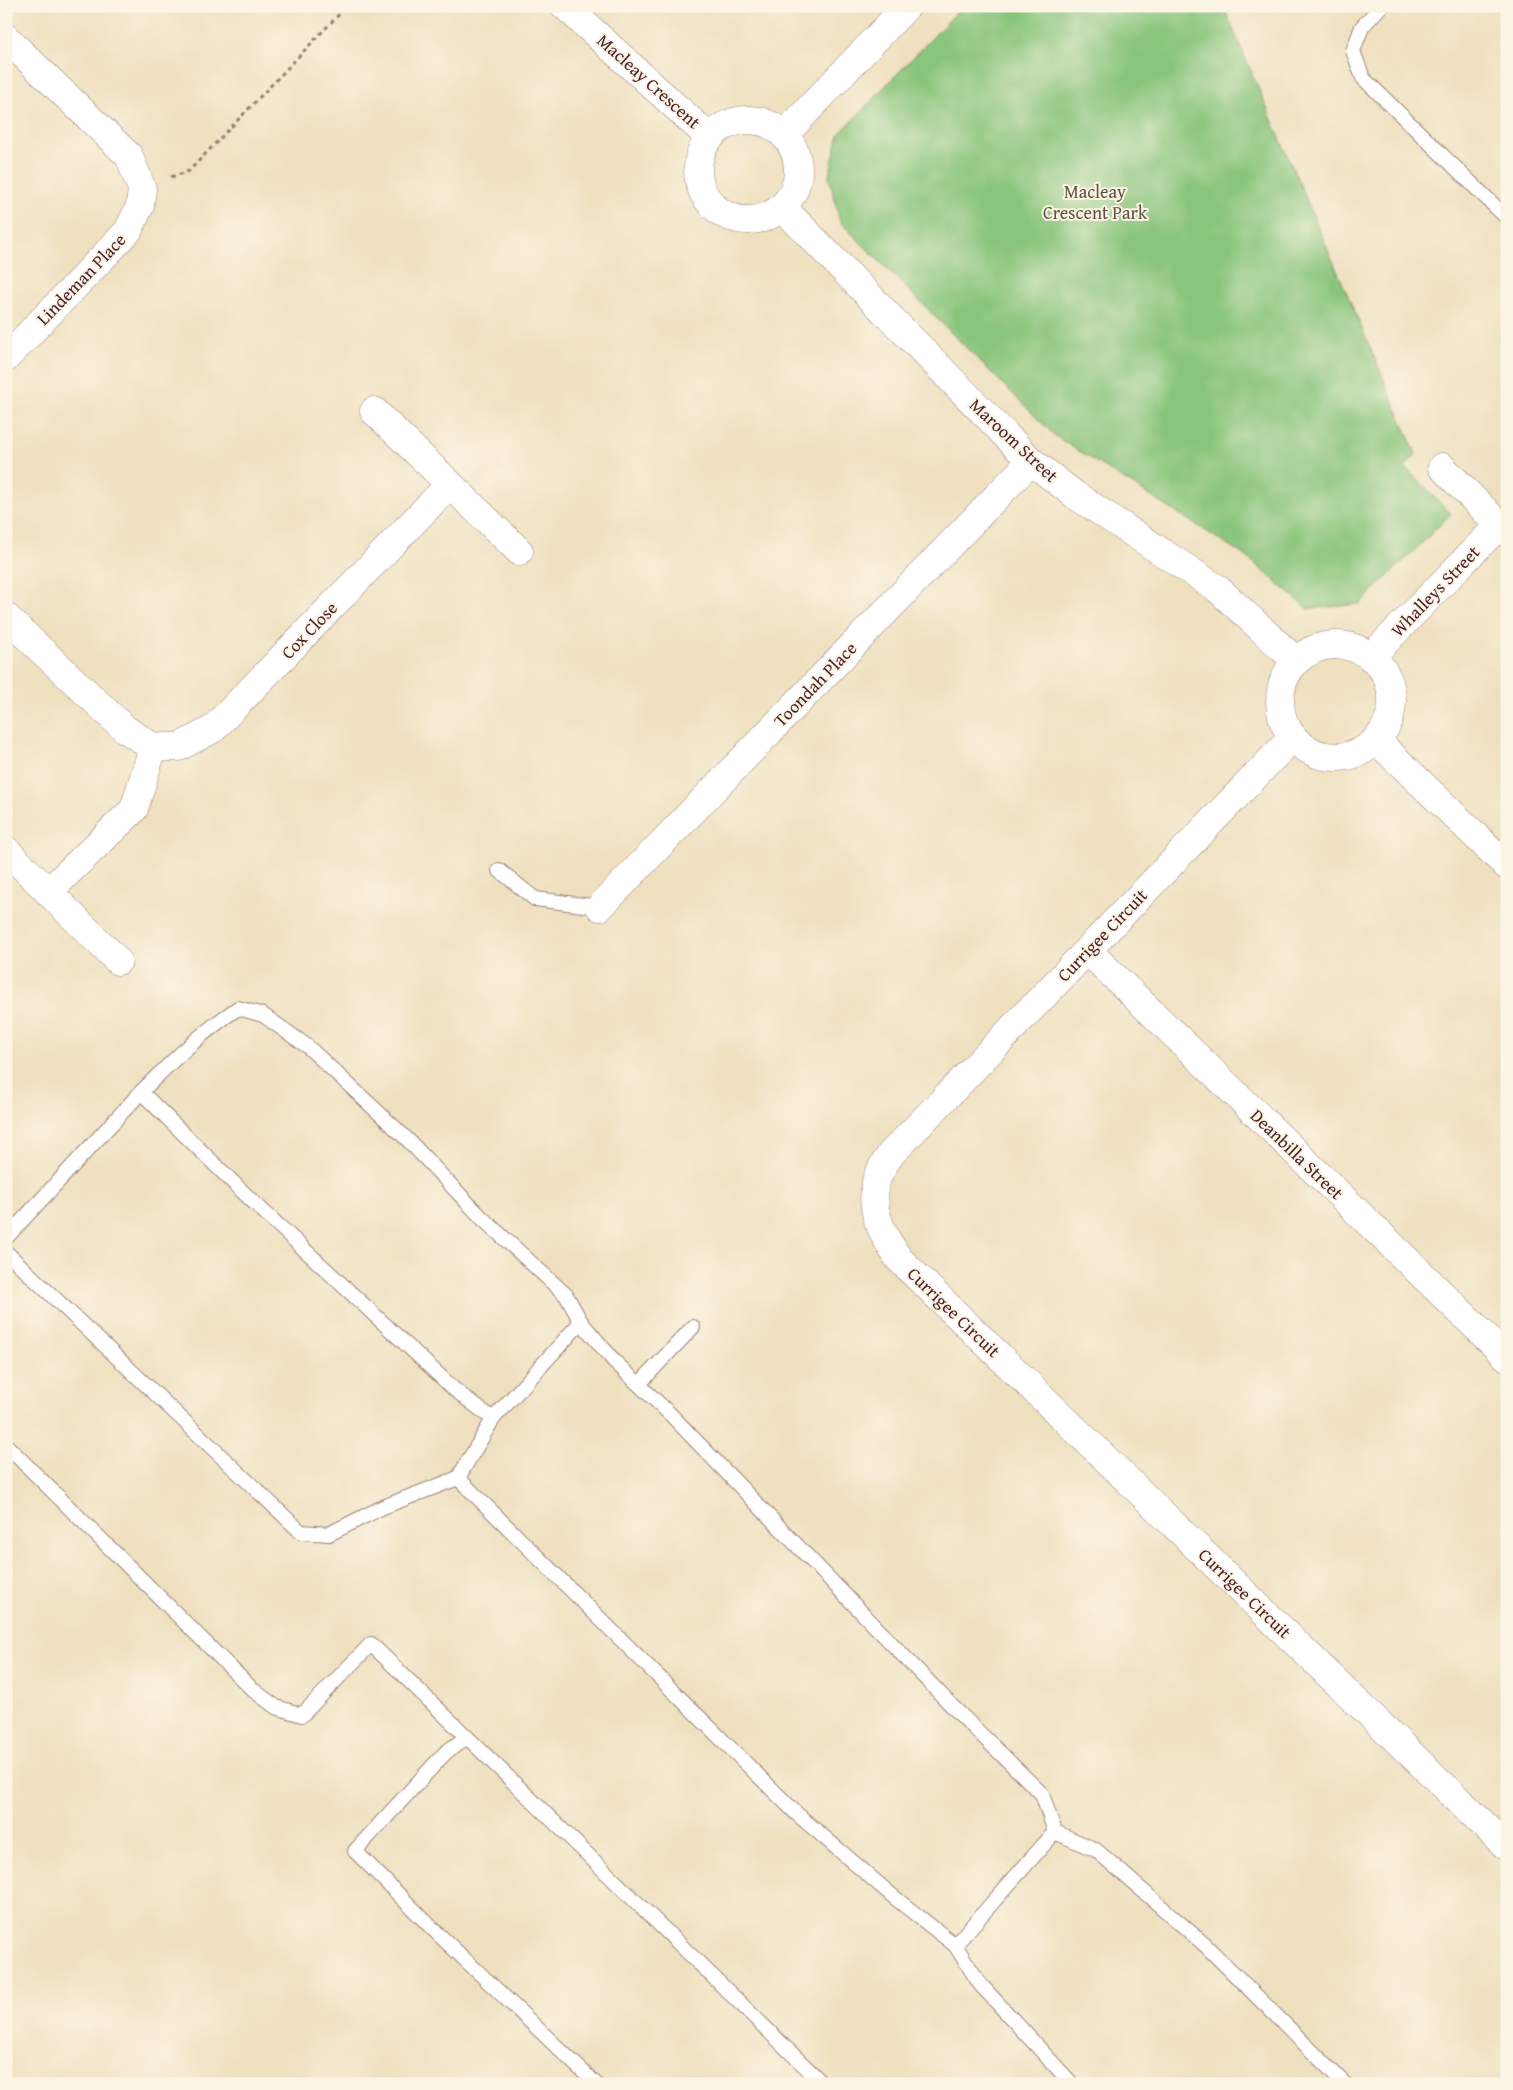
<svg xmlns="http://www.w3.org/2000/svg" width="1513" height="2090" viewBox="0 0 1513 2090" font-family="'Gentium Book Plus',serif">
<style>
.green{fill:#89c57b;stroke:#6a7253}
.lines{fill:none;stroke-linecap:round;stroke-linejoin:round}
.lane-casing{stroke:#9c8076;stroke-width:16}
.street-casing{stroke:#9c8076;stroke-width:29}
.path{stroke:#9c8076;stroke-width:3;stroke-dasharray:4 4;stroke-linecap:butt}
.lane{stroke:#fff;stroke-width:14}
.street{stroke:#fff;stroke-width:28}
.labels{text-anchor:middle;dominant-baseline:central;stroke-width:4;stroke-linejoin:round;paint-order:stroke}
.street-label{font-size:18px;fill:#4a1f2b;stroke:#fcf5e5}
.park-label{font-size:18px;fill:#5d5143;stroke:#fcf5e5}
</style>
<rect width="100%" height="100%" fill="#fcf5e5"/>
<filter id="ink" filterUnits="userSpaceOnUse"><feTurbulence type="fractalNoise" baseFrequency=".02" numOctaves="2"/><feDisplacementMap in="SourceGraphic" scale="10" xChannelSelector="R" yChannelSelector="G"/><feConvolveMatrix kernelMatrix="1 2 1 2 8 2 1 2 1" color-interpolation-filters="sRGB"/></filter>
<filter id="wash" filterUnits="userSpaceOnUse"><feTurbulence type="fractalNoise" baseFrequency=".0096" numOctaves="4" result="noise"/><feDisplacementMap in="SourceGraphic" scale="20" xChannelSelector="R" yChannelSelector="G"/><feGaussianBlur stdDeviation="1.12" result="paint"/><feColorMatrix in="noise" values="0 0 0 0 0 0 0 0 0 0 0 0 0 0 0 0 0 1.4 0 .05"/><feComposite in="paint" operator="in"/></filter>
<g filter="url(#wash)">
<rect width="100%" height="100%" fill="#efe0c0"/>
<!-- green -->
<polygon class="green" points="963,6 1223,6 1416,454 1405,467 1451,514 1360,604 1308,609 1247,557 1055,436 840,222 829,176 839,134"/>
</g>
<g filter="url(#ink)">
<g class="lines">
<!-- lane casing -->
<g class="lane-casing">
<g id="lane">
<polyline points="1381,6 1362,27 1353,51 1363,78 1507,218"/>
<polyline points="499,870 535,899 600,907"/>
<path d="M141,1092C172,1061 202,1032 238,1008L263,1015L307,1046L408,1140L482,1218L566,1295L581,1322"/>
<polyline points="6,1238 141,1092 247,1196 455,1390 493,1419 458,1478 383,1507 329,1534 301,1532 6,1252"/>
<polyline points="639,1384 693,1327"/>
<polyline points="493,1419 581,1322 614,1361 671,1415 954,1708 1042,1794 1055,1832 1096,1850 1205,1945 1345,2084"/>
<polyline points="6,1445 253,1690 276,1707 302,1715 371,1644 467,1737"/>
<polyline points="458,1478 797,1814 895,1898 955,1945 980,1984 1072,2084"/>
<polyline points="955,1945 1055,1832"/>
<polyline points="596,2084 435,1931 355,1851 445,1753 467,1737 823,2084"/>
</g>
</g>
<!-- street casing -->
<g class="street-casing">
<g id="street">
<polyline points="565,6 709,137"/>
<polyline points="6,38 129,156 142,189 140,206 128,231 6,358"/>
<circle cx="748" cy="170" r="50"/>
<polyline points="784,135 907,6"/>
<polyline points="782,207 1031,461 1075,495 1218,589 1296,661"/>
<polyline points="374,411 519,551"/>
<polyline points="1442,467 1507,533"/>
<polyline points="6,617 125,729 153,747 179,747 213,729 450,484"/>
<circle cx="1336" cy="701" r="56"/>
<polyline points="1371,657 1499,525"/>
<path d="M1293,737L891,1154C886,1161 880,1170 877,1178C868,1209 882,1234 899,1259L1507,1847"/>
<polyline points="1376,740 1507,866"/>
<polyline points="6,850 118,961"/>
<polyline points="48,892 134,809 153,747"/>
<polyline points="600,907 1031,461"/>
<polyline points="1087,950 1507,1357"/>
</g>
</g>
<!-- path -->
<polyline class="path" points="171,177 189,171 347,6"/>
<!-- lane -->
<use href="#lane" class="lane"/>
<!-- street -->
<use href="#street" class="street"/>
</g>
</g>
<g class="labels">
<!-- street labels -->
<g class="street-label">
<text transform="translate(649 81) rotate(42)">Macleay Crescent</text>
<text transform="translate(81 279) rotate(-46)">Lindeman Place</text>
<text transform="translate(1014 440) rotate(43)">Maroom Street</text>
<text transform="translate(1435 591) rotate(-46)">Whalleys Street</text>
<text transform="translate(309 630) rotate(-46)">Cox Close</text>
<text transform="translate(815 684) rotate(-46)">Toondah Place</text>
<text transform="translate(1102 935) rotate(-46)">Currigee Circuit</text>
<text transform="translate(1297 1154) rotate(44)">Deanbilla Street</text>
<text transform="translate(954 1312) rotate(44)">Currigee Circuit</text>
<text transform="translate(1245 1593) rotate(44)">Currigee Circuit</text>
</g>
<!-- park labels -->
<g class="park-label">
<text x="1095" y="191">Macleay<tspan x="1095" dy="21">Crescent Park</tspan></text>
</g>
</g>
<!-- margin -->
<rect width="1513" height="2090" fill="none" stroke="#fcf5e5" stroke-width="25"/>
</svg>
